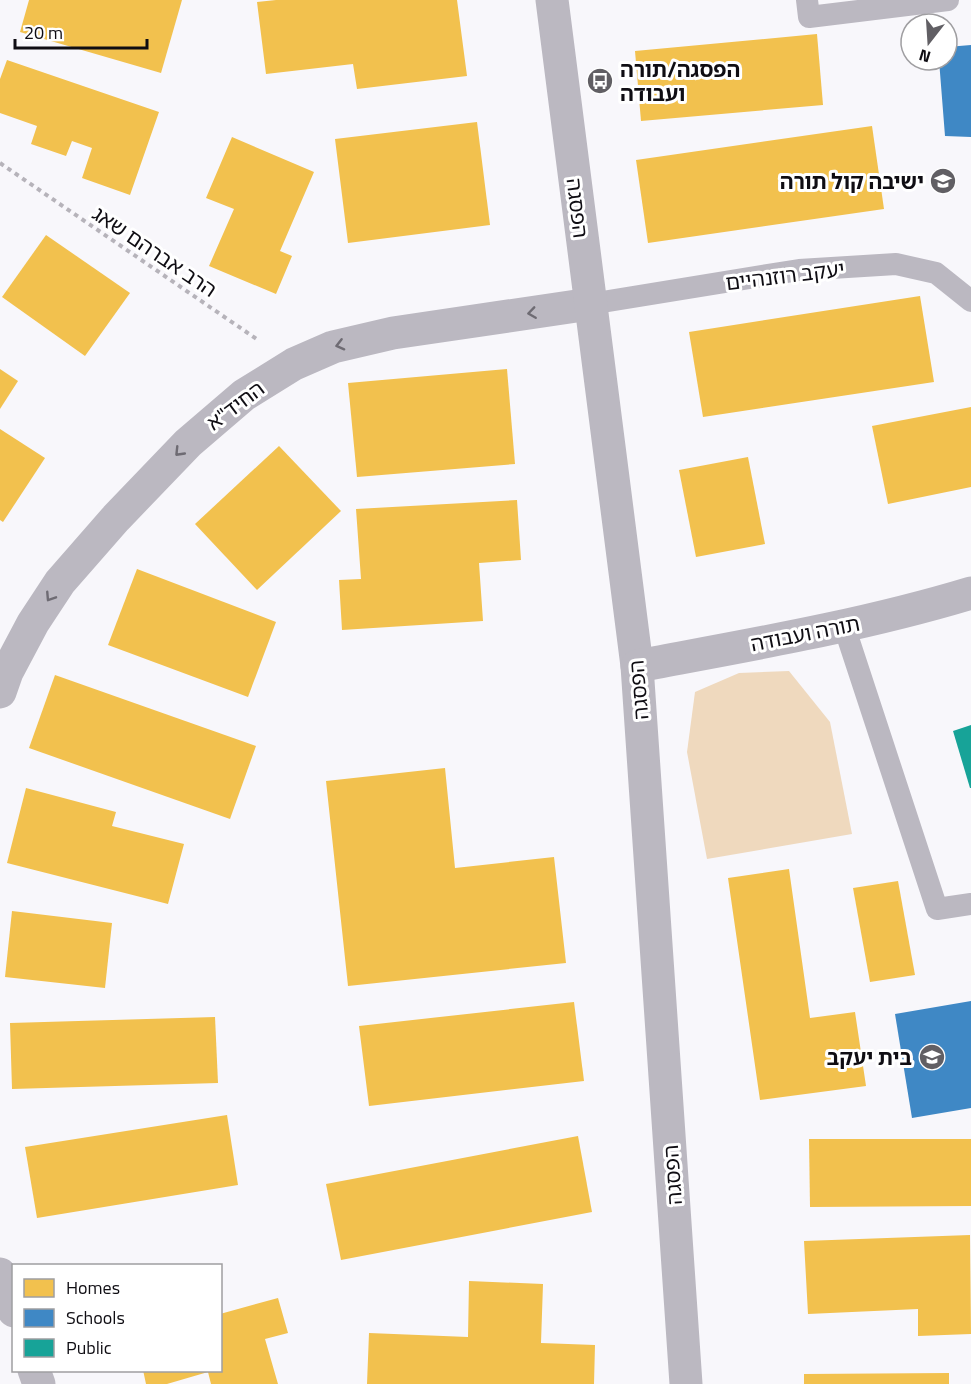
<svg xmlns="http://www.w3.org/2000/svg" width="971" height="1384" viewBox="0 0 971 1384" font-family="'Titillium Web','Noto Sans Hebrew',sans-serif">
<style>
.green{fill:#efd9be}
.homes{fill:#f2c14e}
.schools{fill:#3f88c5}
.public{fill:#17a398}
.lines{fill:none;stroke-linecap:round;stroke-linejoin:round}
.path{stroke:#b6b3ba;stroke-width:4;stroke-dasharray:4.5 4.5;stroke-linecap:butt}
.service{stroke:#bbb8c1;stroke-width:22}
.minor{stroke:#bbb8c1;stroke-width:33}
.tertiary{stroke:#bbb8c1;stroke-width:33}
.oneway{stroke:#6e6b73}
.labels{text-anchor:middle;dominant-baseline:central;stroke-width:6;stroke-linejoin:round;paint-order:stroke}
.poi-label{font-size:21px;font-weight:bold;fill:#0f0d13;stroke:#fff;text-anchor:end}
.street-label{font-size:21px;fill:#0f0d13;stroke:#fff}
</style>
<rect width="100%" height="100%" fill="#f8f7fb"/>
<!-- green -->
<polygon class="green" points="789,671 830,722 852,834 707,859 687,752 695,692 739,673"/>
<!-- homes -->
<g class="homes">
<polygon points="29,0 182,0 161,73 20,32"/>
<polygon points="276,0 457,0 467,76 357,89 353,64 266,74 257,2"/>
<polygon points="817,34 823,105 641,121 635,51"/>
<polygon points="7,60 159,112 130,195 82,178 92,148 72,141 66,156 31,144 37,126 0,113 0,79"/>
<polygon points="477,122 490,225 348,243 335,139"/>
<polygon points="872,126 884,209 648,243 636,160"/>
<polygon points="232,137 314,172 280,251 292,256 276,294 209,266 234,209 206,198"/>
<polygon points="46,235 130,293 85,356 2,297"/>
<polygon points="920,296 934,382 703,417 689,332"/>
<polygon points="0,369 18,381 0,409"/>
<polygon points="507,369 515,464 357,477 348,383"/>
<polygon points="971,407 971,487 888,504 872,426"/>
<polygon points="0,429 45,458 3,522 0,520"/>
<polygon points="279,446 341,511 257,590 195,524"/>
<polygon points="748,457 765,544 696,557 679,470"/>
<polygon points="517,500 521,560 479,563 483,621 342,630 339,580 361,579 356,509"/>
<polygon points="137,569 276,622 248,697 108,645"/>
<polygon points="55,675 256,746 230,819 29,748"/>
<polygon points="445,768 455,868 554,857 566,963 348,986 326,781"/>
<polygon points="26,788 116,812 112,826 184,844 168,904 7,863"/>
<polygon points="789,869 810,1018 855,1012 866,1086 760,1100 728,878"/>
<polygon points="898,881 915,975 870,982 853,888"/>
<polygon points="12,911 112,923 105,988 5,977"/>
<polygon points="574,1002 584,1081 369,1106 359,1026"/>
<polygon points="215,1017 218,1083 12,1089 10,1023"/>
<polygon points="227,1115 238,1185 37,1218 25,1147"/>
<polygon points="578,1136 592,1212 341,1260 326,1184"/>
<polygon points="809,1139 971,1139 971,1206 810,1207"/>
<polygon points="970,1235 971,1334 918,1336 918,1309 808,1314 804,1241"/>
<polygon points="469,1281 543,1284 541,1343 595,1345 594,1384 367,1384 369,1333 468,1337"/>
<polygon points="278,1298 288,1333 265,1339 278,1384 211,1384 208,1372 167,1384 146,1384 143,1370 220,1370 220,1314"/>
<polygon points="949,1373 949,1384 804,1384 804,1374"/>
</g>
<!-- schools -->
<g class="schools">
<polygon points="971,45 971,137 945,136 939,60 947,60 947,47"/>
<polygon points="971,1001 971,1108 912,1118 895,1014"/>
</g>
<!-- public -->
<polygon class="public" points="971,725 971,788 970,788 953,731"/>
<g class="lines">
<!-- path -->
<polyline class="path" points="0,163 258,340"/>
<!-- service -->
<g class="service">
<polyline points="807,0 809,17 948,0"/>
<polyline points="590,304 799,270 896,264 936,273 971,301"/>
<polyline points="844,626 937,909 971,904"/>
</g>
<!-- minor -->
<g class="minor">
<polyline points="0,692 7,672 33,623 60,582 116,518 188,443 244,395 294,364 333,347 393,333 590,304"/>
<polyline points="0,1274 14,1311"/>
<polyline points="34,1370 39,1384"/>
</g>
<!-- tertiary -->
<g class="tertiary">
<polyline points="552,0 637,666 686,1384"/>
<path d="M637,666C749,645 862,626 971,593"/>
</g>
</g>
<!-- one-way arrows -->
<defs><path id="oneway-chevron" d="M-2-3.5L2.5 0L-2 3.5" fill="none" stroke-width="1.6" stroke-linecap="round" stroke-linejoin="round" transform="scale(1.5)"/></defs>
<g class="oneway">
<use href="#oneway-chevron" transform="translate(532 313) rotate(172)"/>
<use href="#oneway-chevron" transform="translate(340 345) rotate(166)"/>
<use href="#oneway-chevron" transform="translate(179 452) rotate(134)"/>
<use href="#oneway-chevron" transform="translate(50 597) rotate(123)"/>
</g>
<!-- icons -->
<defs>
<g id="bus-disc" transform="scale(1.35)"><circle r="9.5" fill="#615f64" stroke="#fff"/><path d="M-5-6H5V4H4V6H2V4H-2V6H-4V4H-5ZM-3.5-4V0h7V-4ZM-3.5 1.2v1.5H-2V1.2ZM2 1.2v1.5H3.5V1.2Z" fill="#fff"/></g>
<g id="school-disc" transform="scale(1.35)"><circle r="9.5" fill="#615f64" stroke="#fff"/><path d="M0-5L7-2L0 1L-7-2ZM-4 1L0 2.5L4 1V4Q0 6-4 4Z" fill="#fff"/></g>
</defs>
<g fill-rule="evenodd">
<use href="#bus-disc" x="600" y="81"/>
<use href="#school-disc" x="943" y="181"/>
<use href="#school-disc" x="932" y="1057"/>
</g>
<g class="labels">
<!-- poi labels -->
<g class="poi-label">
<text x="620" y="69" text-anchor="start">הפסגה/תורה<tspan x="620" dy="24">ועבודה</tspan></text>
<text x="924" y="181">ישיבה קול תורה</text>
<text x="912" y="1057">בית יעקב</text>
</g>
<!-- street labels -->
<g class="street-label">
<text transform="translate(578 208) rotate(83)">הפסגה</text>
<text transform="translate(155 251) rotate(34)">הרב אברהם שאג</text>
<text transform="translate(785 275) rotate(-7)">יעקב רוזנהיים</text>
<text transform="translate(235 405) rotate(-37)">החיד"א</text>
<text transform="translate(805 633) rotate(-11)">תורה ועבודה</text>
<text transform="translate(638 690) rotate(-95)">הפסגה</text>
<text transform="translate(672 1175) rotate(-94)">הפסגה</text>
</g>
</g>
<!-- legend -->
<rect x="12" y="1264" width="210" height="108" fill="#ffffff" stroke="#9f9ea1" stroke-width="1.5"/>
<rect x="24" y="1279" width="30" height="18" fill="#f2c14e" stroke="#9f9ea1" stroke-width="1.5"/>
<text x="66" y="1294" font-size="18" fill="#0f0d13">Homes</text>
<rect x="24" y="1309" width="30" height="18" fill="#3f88c5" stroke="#9f9ea1" stroke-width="1.5"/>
<text x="66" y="1324" font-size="18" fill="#0f0d13">Schools</text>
<rect x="24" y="1339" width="30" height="18" fill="#17a398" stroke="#9f9ea1" stroke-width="1.5"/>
<text x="66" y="1354" font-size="18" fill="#0f0d13">Public</text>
<!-- north arrow -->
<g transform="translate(929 42) rotate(197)"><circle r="28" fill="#ffffff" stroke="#9f9ea1" stroke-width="1.5"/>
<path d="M0-4.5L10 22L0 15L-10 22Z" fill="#615f64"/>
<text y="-9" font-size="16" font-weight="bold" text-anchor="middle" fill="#0f0d13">N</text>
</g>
<!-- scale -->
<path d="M15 39v9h132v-9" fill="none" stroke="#0f0d13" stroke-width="3"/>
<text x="24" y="39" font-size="18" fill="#0f0d13" stroke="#ffffff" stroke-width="4.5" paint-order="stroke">20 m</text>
</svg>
